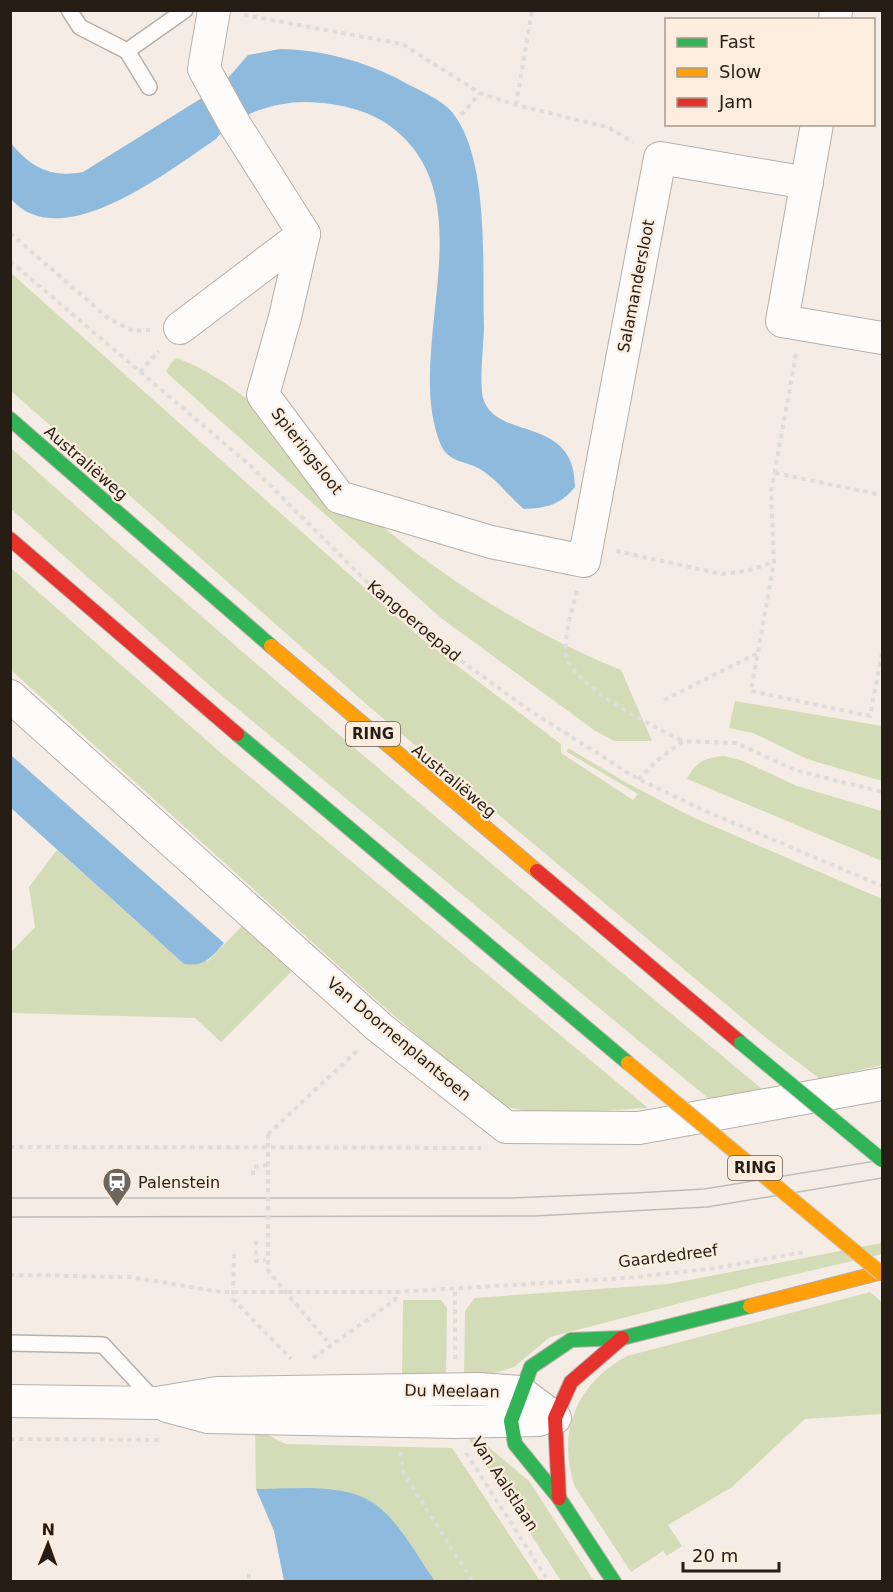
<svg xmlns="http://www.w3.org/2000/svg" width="893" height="1592" viewBox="0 0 893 1592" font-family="'DejaVu Sans',sans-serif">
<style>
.green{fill:#d4dbb7}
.water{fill:#8ebbdd}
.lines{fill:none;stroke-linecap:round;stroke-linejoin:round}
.lane-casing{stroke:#b7afa8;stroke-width:18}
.street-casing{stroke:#b7afa8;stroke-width:34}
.fast-casing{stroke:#b7afa8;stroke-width:16}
.slow-casing{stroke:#b7afa8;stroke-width:16}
.jam-casing{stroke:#b7afa8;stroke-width:16}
.path{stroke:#dfdcda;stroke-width:4;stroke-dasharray:4.5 4.5;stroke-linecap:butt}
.lane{stroke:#fefcfb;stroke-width:15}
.street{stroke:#fefcfb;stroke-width:32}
.fast{stroke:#30b455;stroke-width:14}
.slow{stroke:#ff9f0a;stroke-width:14}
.jam{stroke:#e5322d;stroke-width:14}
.tram{stroke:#bebcba;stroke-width:1.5}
.fast-bridge-casing{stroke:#d0cbc6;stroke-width:16;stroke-linecap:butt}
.slow-bridge-casing{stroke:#d0cbc6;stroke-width:16;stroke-linecap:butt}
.path-bridge{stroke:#dfdcda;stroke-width:4;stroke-dasharray:4.5 4.5;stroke-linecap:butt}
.fast-bridge{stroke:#30b455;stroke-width:14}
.slow-bridge{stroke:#ff9f0a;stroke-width:14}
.labels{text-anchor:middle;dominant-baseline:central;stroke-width:4.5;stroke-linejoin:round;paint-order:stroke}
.shield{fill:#fcedde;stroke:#665b51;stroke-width:1.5}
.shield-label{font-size:15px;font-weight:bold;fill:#261d14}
.street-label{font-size:16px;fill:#261d14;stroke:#fcedde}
.poi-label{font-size:16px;fill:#261d14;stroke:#fcedde;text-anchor:start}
</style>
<rect width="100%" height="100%" fill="#f5ede5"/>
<!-- green -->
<g class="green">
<polygon points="11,273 423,640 561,744 561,753 633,800 638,794 567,752 568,748 627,783 688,815 882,899 882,1065 820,1079 765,1037 373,710 11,391"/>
<path d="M177,358C257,389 308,461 370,516C445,580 530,633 621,670L652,741H614L594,730L441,618L166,372L171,363Z"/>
<path d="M11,448C258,670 512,882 768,1094L714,1103L216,691L11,509Z"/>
<polygon points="10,567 221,753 648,1108 542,1114 501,1106 383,1006 11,670"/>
<polygon points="735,701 882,726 882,781 807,759 753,733 729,728"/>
<path d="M725,756L743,761L797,786L882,811V861L687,779C695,762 706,757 725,756Z"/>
<polygon points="57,850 184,964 208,961 246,922 296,967 221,1042 195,1018 11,1013 10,953 35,927 29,887"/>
<polygon points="882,1243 882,1254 754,1284 550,1337 514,1367 485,1376 464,1375 465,1311 475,1298 668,1284"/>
<path d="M870,1292L882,1302V1414L805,1419L732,1487L668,1525L682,1546L667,1556L663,1551L631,1572L575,1487C556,1432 577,1383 627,1356Z"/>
<polygon points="403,1300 441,1300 447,1308 446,1376 402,1376"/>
<polygon points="255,1429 286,1444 452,1448 540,1581 435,1581 401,1530 337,1490 256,1489"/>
<polygon points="465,1433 472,1433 529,1481 594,1581 561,1581"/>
</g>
<!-- water -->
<g class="water">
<path d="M280,49C322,50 365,61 402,81C418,90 441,99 452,112C490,158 482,267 484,325C484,343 479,383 483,398C496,442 575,414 575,487C560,505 547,508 524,509C509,497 497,479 480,469C464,460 448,463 440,443C404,351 482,212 402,136C377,111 340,103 306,102C274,102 236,114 216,139C171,169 61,257 11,199L10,142C31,168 51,178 83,172L221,86L248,55Z"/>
<path d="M11,755L224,943C211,958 204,967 184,964L11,808Z"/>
<path d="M256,1489C294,1489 350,1481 380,1508C403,1528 418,1557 435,1581H284L274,1531Z"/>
</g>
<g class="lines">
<!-- lane casing -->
<g class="lane-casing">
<g id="lane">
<polyline points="69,10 80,27 127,51"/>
<polyline points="149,87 127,51 185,10"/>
<polyline points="10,1343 103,1345 155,1401"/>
</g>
</g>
<!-- street casing -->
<g class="street-casing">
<g id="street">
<polyline points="214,10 204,69 235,125 304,234 285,317 263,395 339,497 491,542 584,561 660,158 807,183"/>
<polyline points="835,20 836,10"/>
<polyline points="817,124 782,321 882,338"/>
<polyline points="180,328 304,234"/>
<polyline points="10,696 380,1028 506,1127 639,1128 882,1084"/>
<polyline points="10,1401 157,1403 217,1393 479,1389 520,1392 555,1418"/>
<polyline points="167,1406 208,1417 455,1422 539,1420"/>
</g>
</g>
<!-- fast casing -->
<g class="fast-casing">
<g id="fast">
<polyline points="10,419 271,646"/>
<polyline points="237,734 628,1063"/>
<polyline points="614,1582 559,1498 515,1444 511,1421 531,1367 571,1340 622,1338 750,1306"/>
</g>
</g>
<!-- slow casing -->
<g class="slow-casing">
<g id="slow">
<polyline points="271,646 537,871"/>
<polyline points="750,1306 882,1272"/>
</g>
</g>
<!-- jam casing -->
<g class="jam-casing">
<g id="jam">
<polyline points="10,539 237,734"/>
<polyline points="537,871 741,1043"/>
<polyline points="559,1498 555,1418 571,1382 622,1338"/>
</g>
</g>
<!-- path -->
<g class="path">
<polyline points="244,15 402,44 480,93 516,105 607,127 633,142"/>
<polyline points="516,105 532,10"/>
<polyline points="461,115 480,93"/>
<polyline points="10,233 109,319 133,331 150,330"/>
<polyline points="10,261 252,467 365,580 449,652 529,710 638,779 708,812 882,886"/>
<polyline points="796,354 771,492 774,562 751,691 870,716 882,653"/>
<polyline points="140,372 159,351"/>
<polyline points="775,473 882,495"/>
<polyline points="616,551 722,574 747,571 774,562"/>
<path d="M577,591C572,611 564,633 566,654C571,687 655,727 683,741"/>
<polyline points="664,700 758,653"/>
<polyline points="638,779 658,760 683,741 736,743 795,770 882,792"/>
<polyline points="268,1134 358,1050"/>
<polyline points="10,1147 481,1148"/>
<polyline points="253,1175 253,1167 268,1165"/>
<polyline points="256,1241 256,1261 266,1260"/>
<polyline points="234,1254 233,1299 291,1359"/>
<polyline points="10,1275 130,1277 221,1292 397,1292 626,1278 717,1268 804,1252"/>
<polyline points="313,1358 395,1300 397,1292"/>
<polyline points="455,1359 455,1289"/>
<polyline points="10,1439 163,1440"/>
<polyline points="401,1452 403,1472 473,1582"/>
<polyline points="466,1453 549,1582"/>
<polyline points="249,1574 249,1582"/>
</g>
<!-- lane -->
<use href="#lane" class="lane"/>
<!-- street -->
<use href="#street" class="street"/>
<!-- fast -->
<use href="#fast" class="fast"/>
<!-- slow -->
<use href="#slow" class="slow"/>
<!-- jam -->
<use href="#jam" class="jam"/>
<!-- tram -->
<g class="tram">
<polyline points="10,1198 510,1198 635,1193 704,1189 882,1160"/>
<polyline points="10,1217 534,1216 707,1207 882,1178"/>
</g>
<!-- fast-bridge casing -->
<g class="fast-bridge-casing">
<polyline id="fast-bridge" points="741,1043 882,1160"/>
</g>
<!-- slow-bridge casing -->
<g class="slow-bridge-casing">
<polyline id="slow-bridge" points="628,1063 882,1274"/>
</g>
<!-- path-bridge -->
<polyline class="path-bridge" points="268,1134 268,1271 327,1341"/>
<!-- fast-bridge -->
<use href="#fast-bridge" class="fast-bridge"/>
<!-- slow-bridge -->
<use href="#slow-bridge" class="slow-bridge"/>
</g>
<!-- icons -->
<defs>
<g id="station-pin" transform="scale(1.5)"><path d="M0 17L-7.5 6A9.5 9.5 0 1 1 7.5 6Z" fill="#6e665d" stroke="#fcedde"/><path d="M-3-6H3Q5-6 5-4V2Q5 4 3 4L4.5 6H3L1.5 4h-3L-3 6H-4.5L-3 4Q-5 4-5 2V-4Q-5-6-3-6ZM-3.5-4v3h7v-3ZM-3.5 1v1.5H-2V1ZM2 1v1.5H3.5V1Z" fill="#fff"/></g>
</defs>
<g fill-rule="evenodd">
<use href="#station-pin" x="117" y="1182"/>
</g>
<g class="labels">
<!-- shield labels -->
<g class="shield">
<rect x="346" y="722" width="54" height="24" rx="4.5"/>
<rect x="728" y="1156" width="54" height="24" rx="4.5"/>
</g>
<g class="shield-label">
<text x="373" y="734">RING</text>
<text x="755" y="1168">RING</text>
</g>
<!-- street labels -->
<g class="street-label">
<text transform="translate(636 286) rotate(-79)">Salamandersloot</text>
<text transform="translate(307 451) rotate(52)">Spieringsloot</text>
<text transform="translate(86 463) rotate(41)">Australiëweg</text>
<text transform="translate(414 621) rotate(40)">Kangoeroepad</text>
<text transform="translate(454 781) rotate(40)">Australiëweg</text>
<text transform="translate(399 1039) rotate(40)">Van Doornenplantsoen</text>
<text transform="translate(668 1256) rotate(-7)">Gaardedreef</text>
<text transform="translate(452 1391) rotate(1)">Du Meelaan</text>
<text transform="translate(505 1484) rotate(57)">Van Aalstlaan</text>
</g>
<!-- poi labels -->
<g class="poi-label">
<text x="138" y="1182">Palenstein</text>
</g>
</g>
<!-- border -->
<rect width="893" height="1592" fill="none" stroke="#261d14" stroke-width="24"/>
<!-- legend -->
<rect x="665" y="18" width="210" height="108" fill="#fcedde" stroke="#a69a8d" stroke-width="1.5"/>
<rect x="677" y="38" width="30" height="9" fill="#30b455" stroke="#a69a8d" stroke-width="1.5"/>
<text x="719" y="48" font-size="18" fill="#261d14">Fast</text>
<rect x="677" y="68" width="30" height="9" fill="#ff9f0a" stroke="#a69a8d" stroke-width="1.5"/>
<text x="719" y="78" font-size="18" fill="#261d14">Slow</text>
<rect x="677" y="98" width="30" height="9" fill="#e5322d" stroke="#a69a8d" stroke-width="1.5"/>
<text x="719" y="108" font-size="18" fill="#261d14">Jam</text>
<!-- north arrow -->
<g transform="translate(48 1544) rotate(1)" stroke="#fcedde" stroke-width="4.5" paint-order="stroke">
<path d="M0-4.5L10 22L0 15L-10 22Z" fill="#261d14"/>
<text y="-9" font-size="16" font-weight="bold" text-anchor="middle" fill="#261d14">N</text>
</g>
<!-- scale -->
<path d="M683 1562v9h96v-9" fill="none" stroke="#261d14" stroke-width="3"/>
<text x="692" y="1562" font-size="18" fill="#261d14" stroke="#fcedde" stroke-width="4.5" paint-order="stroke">20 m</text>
</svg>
